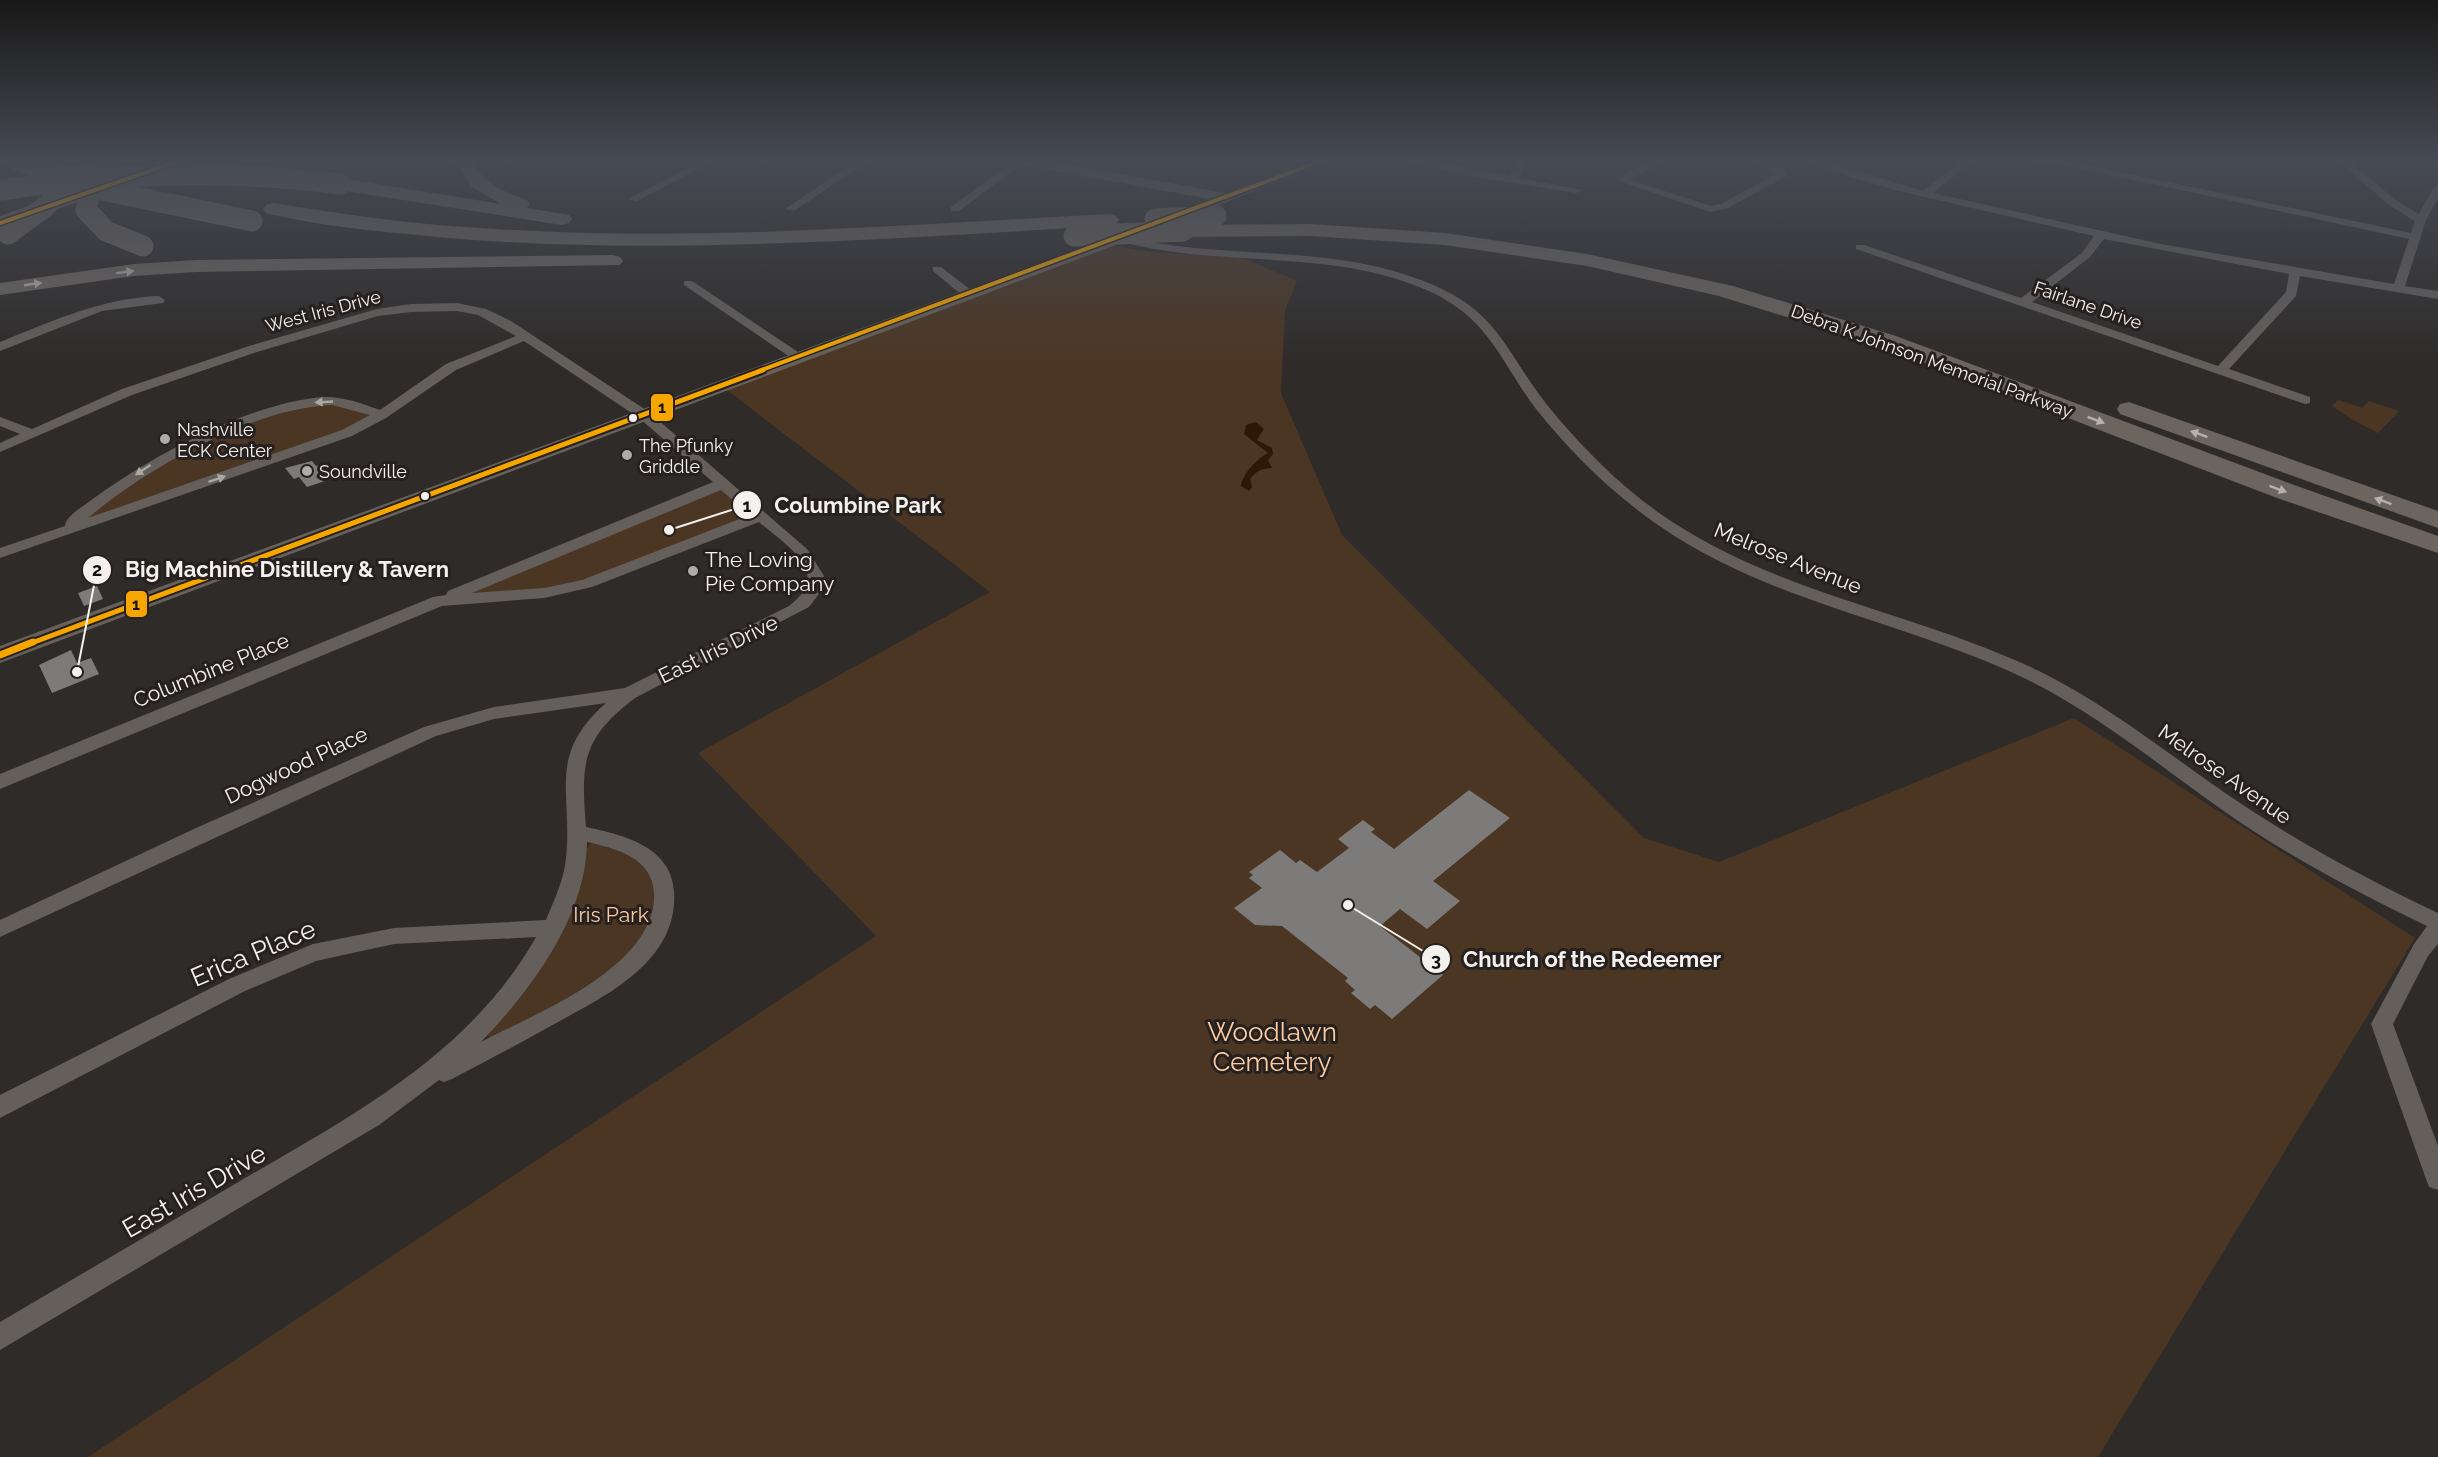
<svg xmlns="http://www.w3.org/2000/svg" width="2438" height="1457" viewBox="0 0 2438 1457" font-family="Raleway,sans-serif">
<style>
.green{fill:#4b3623}
.water{fill:#2e1704}
.building{fill:#7d7b79}
.lines{fill:none;stroke-linecap:round;stroke-linejoin:round}
.street{fill:#645f5b;fill-rule:evenodd}
.secondary{fill:#68615b;fill-rule:evenodd}
.primary{fill:#6f6862;fill-rule:evenodd}
.highway{fill:#6c655f;fill-rule:evenodd}
.highway-bridge{stroke:#6c655f;stroke-width:21}
.bus-1-far2-casing{stroke:#26211e;stroke-width:7}
.bus-1-far1-casing{stroke:#26211e;stroke-width:9}
.bus-1-casing{stroke:#26211e;stroke-width:11}
.bus-1-far2{stroke:#f7a600;stroke-width:4}
.bus-1-far1{stroke:#f7a600;stroke-width:5}
.bus-1{stroke:#f7a600;stroke-width:7}
.oneway{fill:#b6b1ae}
.oneway2{fill:#aca8a4}
.bus-dot{fill:#f3f0ee;stroke:#26211e;stroke-width:2}
.poi-dot{fill:#aeaba9;stroke:#26211e;stroke-width:2}
.labels{text-anchor:middle;dominant-baseline:central;stroke-width:6;stroke-linejoin:round;paint-order:stroke}
.far-street-label{font-size:18px;fill:#f3f0ee;stroke:#26211e}
.far-poi-label{font-size:18px;fill:#f3f0ee;stroke:#26211e;text-anchor:start}
.street-label{font-size:21px;fill:#f3f0ee;stroke:#26211e}
.poi-label{font-size:21px;fill:#f3f0ee;stroke:#26211e;text-anchor:start}
.park-label{font-size:21px;fill:#fccba1;stroke:#26211e}
.near-street-label{font-size:26px;fill:#f3f0ee;stroke:#26211e}
.near-park-label{font-size:26px;fill:#fccba1;stroke:#26211e}
.leader{fill:none;stroke:#f3f0ee;stroke-width:2}
.callout-dot{fill:#f3f0ee;stroke:#26211e;stroke-width:2}
.mark-label{font-size:18px;text-anchor:middle;font-weight:bold;fill:#111}
.callout-label{font-size:22px;text-anchor:middle;font-weight:bold;fill:#f3f0ee;stroke:#26211e;stroke-width:6;stroke-linejoin:round;paint-order:stroke}
.line-badge{stroke:#26211e;stroke-width:2}
.pale-badge-label{font-size:16px;text-anchor:middle;font-weight:bold;fill:#111}
</style>
<rect width="100%" height="100%" fill="#2e2b29"/>
<!-- green -->
<g class="green">
<polygon points="1110,245 1157,253 1238,256 1297,281 1285,311 1281,393 1342,535 1644,838 1719,862 2074,718 2415,938 2098,1457 88,1457 876,936 698,753 990,592 727,390"/>
<polygon points="2338,400 2362,408 2369,401 2399,411 2378,433 2351,419 2332,406"/>
<polygon points="318,402 381,415 366,424 62,531 82,514 219,432"/>
<polygon points="722,484 759,517 586,584 439,601"/>
<polygon points="591,843 629,854 649,871 656,891 647,933 619,965 559,1003 490,1039 487,1034 586,848"/>
</g>
<!-- water -->
<path class="water" d="M1256,422L1264,429L1257,440L1272,448L1273,454L1268,460L1272,468C1260,469 1258,470 1250,479L1252,487L1249,491L1241,486C1243,473 1257,459 1268,453L1244,434L1246,425Z"/>
<!-- building -->
<g class="building">
<polygon points="312,461 316,466 320,465 331,479 307,487 299,477 294,479 285,468"/>
<polygon points="97,586 103,599 84,606 78,593"/>
<polygon points="71,650 77,663 91,658 99,674 52,693 39,665"/>
<polygon points="1469,790 1510,818 1433,881 1460,901 1427,929 1400,909 1380,926 1443,975 1392,1019 1375,1005 1370,1009 1351,993 1355,990 1345,981 1348,978 1282,926 1255,925 1234,908 1262,888 1249,878 1253,875 1249,872 1280,850 1296,863 1300,860 1317,872 1349,848 1338,839 1363,820 1375,829 1371,832 1394,849"/>
</g>
<g class="lines">
<!-- street -->
<g class="street">
<polygon points="703,160 716,160 637,201 628,199"/>
<polygon points="858,160 870,160 794,211 785,209"/>
<polygon points="1016,160 1026,161 959,211 951,211 951,207"/>
<polygon points="1408,160 1427,160 1510,176 1519,160 1529,160 1519,178 1582,190 1577,193 1464,175"/>
<path d="M1653,160H1667L1630,180L1711,206L1721,204L1776,174L1754,160C1768,160 1780,162 1787,175L1728,208L1710,212L1619,181L1624,174Z"/>
<path d="M1807,160H1822L1923,191L1962,160H1974L1933,193L2161,244L2394,284L2409,239L2041,160H2062L2411,233L2415,221L2389,205L2337,160H2348L2397,201L2419,214L2433,188L2438,185V198L2426,220L2405,286L2438,291V299L2300,276L2296,296L2229,369L2310,397V403L2305,404L1856,249V245H1864L2021,298L2082,253L2094,236L1899,191L1831,171ZM2104,239L2289,274L2286,292L2218,366L2032,302L2090,257Z"/>
<path d="M1119,235C1225,263 1340,240 1442,289C1501,317 1510,359 1548,406C1582,448 1625,491 1671,521C1783,595 1919,613 2039,671C2110,706 2172,757 2237,801C2301,844 2369,880 2438,913V944L2428,956L2393,1024L2438,1146V1190L2429,1187L2426,1179L2371,1024L2414,944L2427,926C2356,892 2286,855 2221,809C2157,764 2095,712 2024,678C1904,621 1768,602 1658,525C1613,494 1570,452 1536,409C1500,361 1490,320 1431,292C1330,246 1219,270 1115,240L1113,238Z"/>
<polygon points="933,267 941,267 971,290 971,296 963,296 933,271"/>
<polygon points="684,281 692,281 804,356 803,359 793,359 684,285"/>
<path d="M159,296L165,300L163,303L102,311L0,351V342C52,321 102,298 159,296Z"/>
<path d="M457,303L486,309L511,321L649,412L807,549L824,576L822,590L809,607L635,698C581,739 581,764 586,827C623,835 671,846 674,891C679,964 601,998 549,1027C517,1045 484,1062 452,1079L444,1082L439,1080L379,1125L0,1350V1322C78,1276 157,1230 235,1184C348,1118 470,1055 536,937L394,944L316,961L245,991L0,1118V1095L229,979L313,944L394,928L546,920C554,900 564,880 566,858C573,792 546,756 606,703L494,719L436,736L0,937V920L196,828L424,727L494,707L625,688L789,606C834,572 786,546 759,522L592,587L544,598L442,606L0,789V774L433,597L446,595L448,591L713,482L639,418L524,341L456,370L386,418L352,436L0,558V548L65,526C65,517 82,507 90,501C150,457 246,404 322,397C342,396 361,403 380,410L446,364L516,336L478,315L457,311L411,312L378,316L257,352L132,395L0,452V443L20,434L0,426V417L32,429L122,389L249,346L377,309L411,304ZM332,405L370,415L342,430L88,518C147,468 254,408 332,405ZM721,490L750,515L582,580L544,588L472,593ZM587,842C616,849 652,857 654,893C657,967 536,1013 481,1042C531,990 586,917 587,842Z"/>
</g>
<!-- secondary -->
<g class="secondary">
<polygon points="1010,160 1043,160 1226,193 1311,160 1332,160 1171,224 1163,219 1166,216 1210,199 1017,164"/>
<polygon points="1131,229 1137,231 1139,234 1137,237 0,663 0,646"/>
</g>
<!-- primary -->
<polygon class="primary" points="99,160 124,160 122,163 59,183 53,185 45,180 47,177"/>
<!-- highway -->
<g class="highway">
<polygon points="163,160 191,160 188,164 0,229 0,216"/>
<path d="M454,160H472C482,183 505,192 527,200L530,204L527,208L569,215L572,219L569,223L562,225L340,190L331,184L340,178L501,204L472,187Z"/>
<path d="M273,203C342,214 410,224 480,228C689,243 900,225 1109,214L1116,216L1119,220L1116,224L1109,226C886,238 660,257 437,237C380,231 321,227 266,213L263,209L266,205Z"/>
<polygon points="1311,224 1445,233 1587,254 1733,286 1896,336 2297,486 2438,536 2438,553 2277,498 1880,346 1719,296 1587,266 1445,245 1311,236 1183,237 1176,235 1173,231 1176,227 1183,225"/>
<polygon points="613,255 620,257 623,261 620,265 196,272 134,276 0,295 0,283 134,264 196,260"/>
<polygon points="2129,402 2438,511 2438,528 2120,414 2117,409 2120,404"/>
</g>
<!-- highway-bridge -->
<g class="highway-bridge">
<polyline points="17,160 107,191 252,221"/>
<polyline points="104,170 91,188 86,210 106,231 143,246"/>
<path d="M0,190C114,173 226,169 340,184"/>
<polyline points="1155,219 1216,216"/>
<polyline points="8,234 46,206 74,177"/>
<polyline points="1074,236 1183,231"/>
</g>
<!-- bus-1-far2 casing -->
<g class="bus-1-far2-casing">
<g id="bus-1-far2">
<polyline points="0,223 181,160"/>
<polyline points="759,371 1324,160"/>
</g>
</g>
<!-- bus-1-far1 casing -->
<g class="bus-1-far1-casing">
<polyline id="bus-1-far1" points="29,644 763,370"/>
</g>
<!-- bus-1 casing -->
<g class="bus-1-casing">
<polyline id="bus-1" points="0,655 33,642"/>
</g>
<!-- bus-1-far2 -->
<use href="#bus-1-far2" class="bus-1-far2"/>
<!-- bus-1-far1 -->
<use href="#bus-1-far1" class="bus-1-far1"/>
<!-- bus-1 -->
<use href="#bus-1" class="bus-1"/>
</g>
<!-- one-way arrows -->
<defs><path id="oneway-solid" d="M-6-.8H1V-3.2L6.5 0L1 3.2V.8H-6Z" transform="scale(1.5)"/></defs>
<g class="oneway">
<use href="#oneway-solid" transform="translate(125 272) rotate(-7)"/>
<use href="#oneway-solid" transform="translate(33 284) rotate(-8)"/>
<use href="#oneway-solid" transform="translate(2096 420) rotate(21)"/>
<use href="#oneway-solid" transform="translate(2199 434) rotate(-160)"/>
<use href="#oneway-solid" transform="translate(2278 489) rotate(20)"/>
<use href="#oneway-solid" transform="translate(2383 501) rotate(-160)"/>
</g>
<g class="oneway2">
<use href="#oneway-solid" transform="translate(324 402) rotate(177)"/>
<use href="#oneway-solid" transform="translate(143 470) rotate(147)"/>
<use href="#oneway-solid" transform="translate(217 479) rotate(-19)"/>
</g>
<!-- sky -->
<linearGradient id="sky" x2="0" y2="1"><stop stop-color="#191817"/><stop offset="0.44" stop-color="#464a54"/><stop offset="1" stop-color="#464a54" stop-opacity="0"/></linearGradient>
<rect width="2438" height="364" fill="url(#sky)"/>
<!-- markers -->
<g class="bus-dot">
<circle cx="633" cy="418" r="5"/>
<circle cx="425" cy="496" r="5"/>
</g>
<g class="poi-dot">
<circle cx="165" cy="439" r="6"/>
<circle cx="627" cy="455" r="6"/>
<circle cx="307" cy="471" r="6"/>
<circle cx="693" cy="571" r="6"/>
</g>
<g class="labels">
<!-- far-street labels -->
<g class="far-street-label">
<text transform="translate(2088 305) rotate(19)">Fairlane Drive</text>
<text transform="translate(323 311) rotate(-15)">West Iris Drive</text>
<text transform="translate(1932 361) rotate(20)">Debra K Johnson Memorial Parkway</text>
</g>
<!-- far-poi labels -->
<g class="far-poi-label">
<text x="177" y="429">Nashville<tspan x="177" dy="21">ECK Center</tspan></text>
<text x="639" y="445">The Pfunky<tspan x="639" dy="21">Griddle</tspan></text>
<text x="319" y="471">Soundville</text>
</g>
<!-- street labels -->
<g class="street-label">
<text transform="translate(1788 558) rotate(22)">Melrose Avenue</text>
<text transform="translate(718 649) rotate(-26)">East Iris Drive</text>
<text transform="translate(211 670) rotate(-22)">Columbine Place</text>
<text transform="translate(296 765) rotate(-25)">Dogwood Place</text>
<text transform="translate(2225 774) rotate(35)">Melrose Avenue</text>
</g>
<!-- poi labels -->
<g class="poi-label">
<text x="705" y="559">The Loving<tspan x="705" dy="24">Pie Company</tspan></text>
</g>
<!-- park labels -->
<g class="park-label">
<text x="611" y="914">Iris Park</text>
</g>
<!-- near-street labels -->
<g class="near-street-label">
<text transform="translate(253 953) rotate(-23)">Erica Place</text>
<text transform="translate(194 1191) rotate(-30)">East Iris Drive</text>
</g>
<!-- near-park labels -->
<g class="near-park-label">
<text x="1272" y="1032">Woodlawn<tspan x="1272" dy="30">Cemetery</tspan></text>
</g>
</g>
<!-- callouts -->
<path class="leader" d="M669 530L747 505M77 672L97 570M1348 905L1436 959"/>
<g class="callout-dot">
<circle cx="669" cy="530" r="6"/>
<circle cx="77" cy="672" r="6"/>
<circle cx="1348" cy="905" r="6"/>
<circle cx="747" cy="505" r="15"/>
<circle cx="97" cy="570" r="15"/>
<circle cx="1436" cy="959" r="15"/>
</g>
<g class="mark-label">
<text x="747" y="512">1</text>
<text x="97" y="576">2</text>
<text x="1436" y="966">3</text>
</g>
<g class="callout-label">
<text x="858" y="513">Columbine Park</text>
<text x="287" y="577">Big Machine Distillery &amp; Tavern</text>
<text x="1592" y="967">Church of the Redeemer</text>
</g>
<g class="line-badge">
<rect x="650" y="393" width="24" height="29" rx="6" fill="#f7a600"/>
<rect x="125" y="590" width="23" height="28" rx="6" fill="#f7a600"/>
</g>
<g class="pale-badge-label">
<text x="662" y="413">1</text>
<text x="136" y="610">1</text>
</g>
</svg>
